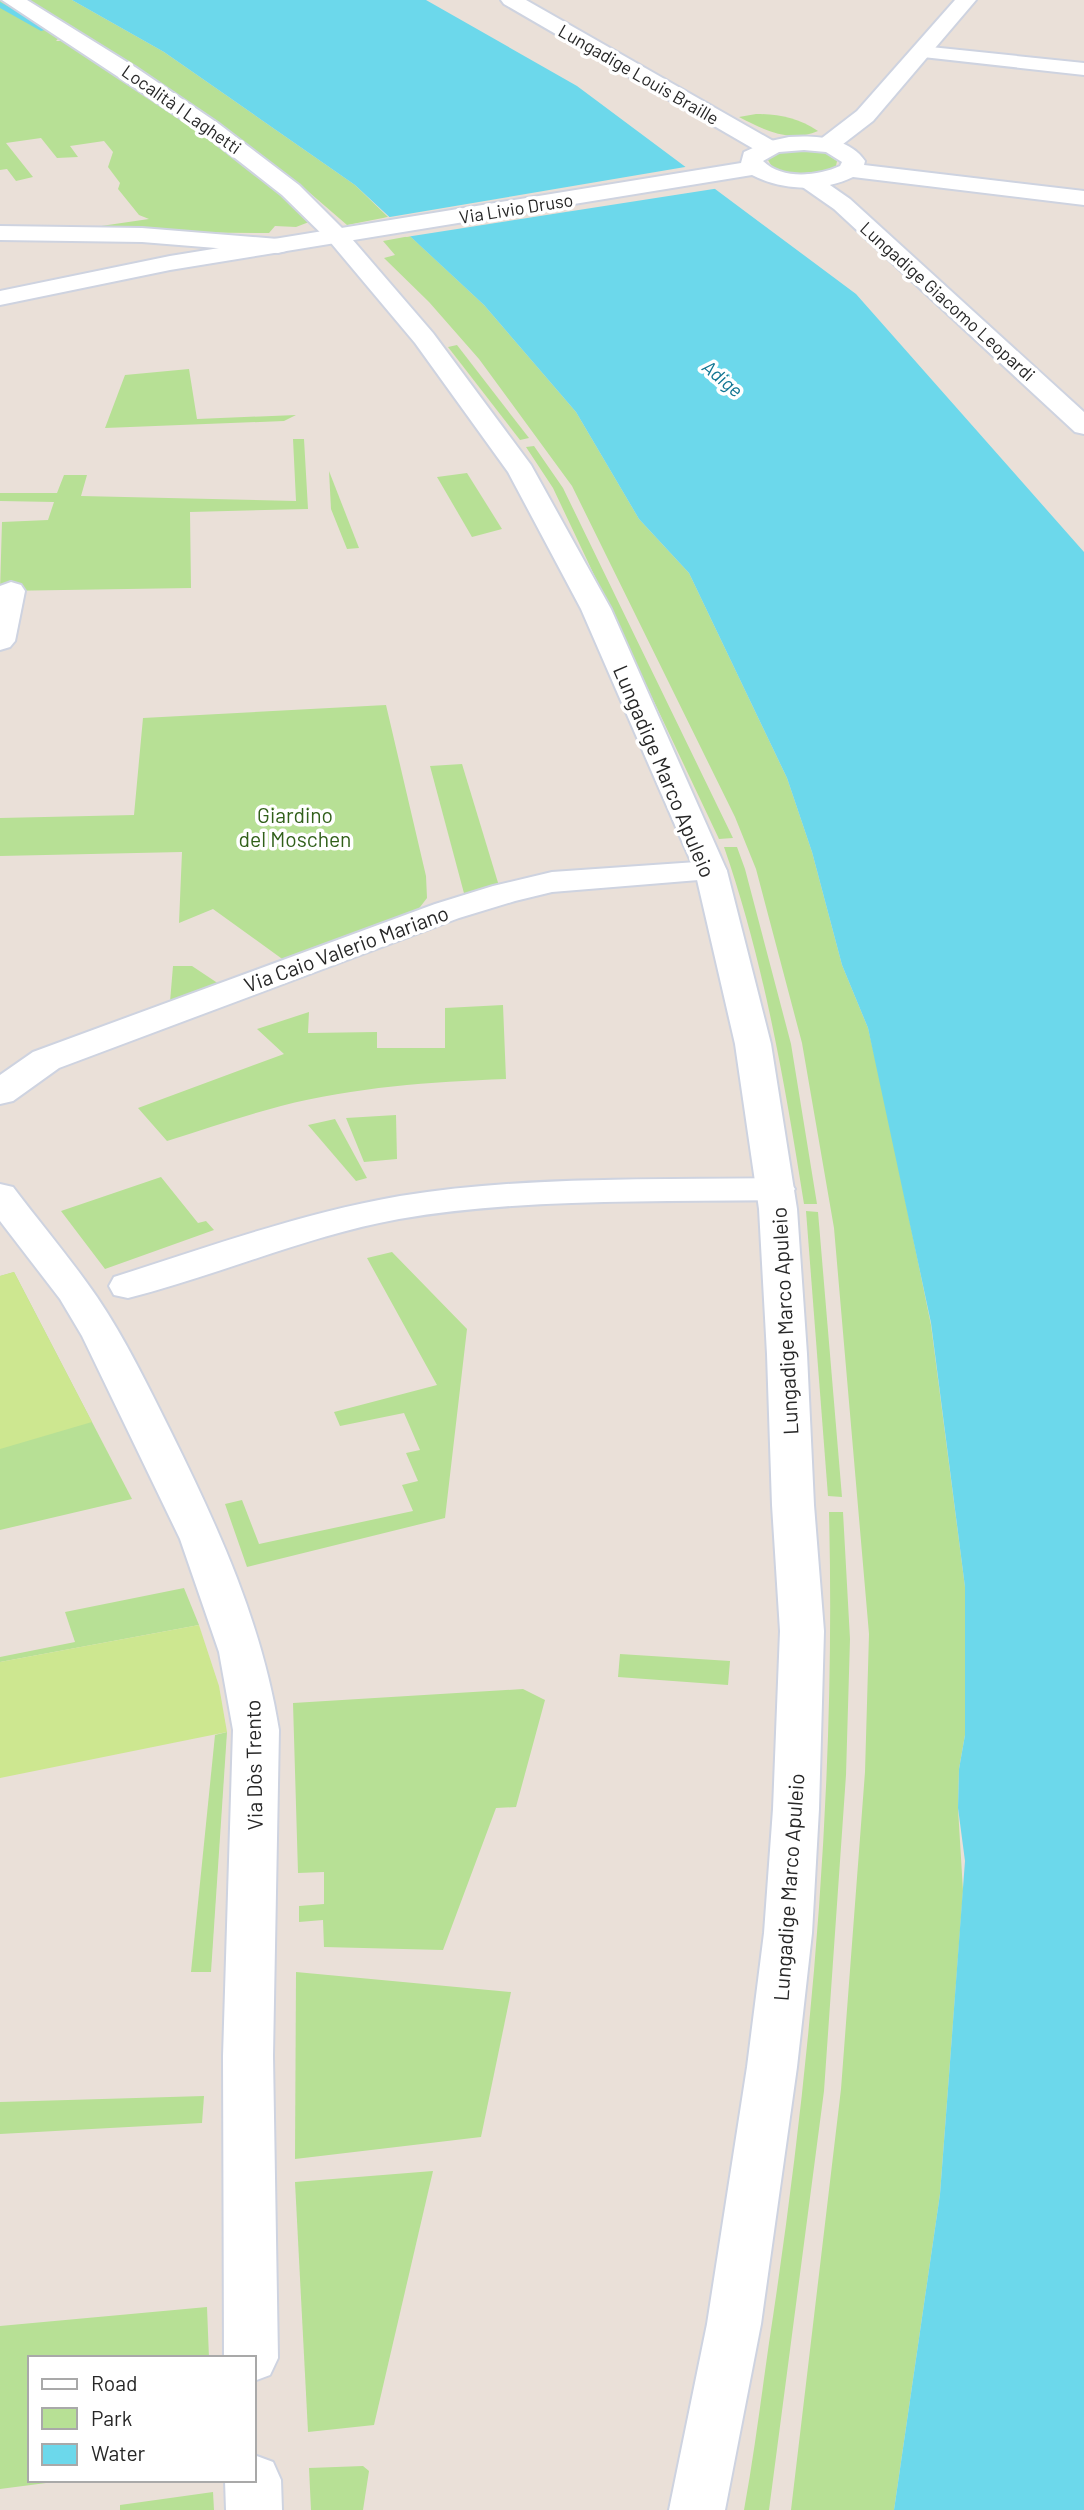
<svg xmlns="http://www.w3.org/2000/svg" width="1084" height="2510" viewBox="0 0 1084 2510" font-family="Barlow,sans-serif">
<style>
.green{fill:#b7e095}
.pitch{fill:#cde790}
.water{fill:#6cd8eb}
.pier{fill:#eae0d8}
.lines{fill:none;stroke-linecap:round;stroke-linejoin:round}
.stream{fill:#6cd8eb;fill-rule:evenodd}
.minor-casing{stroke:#ced3e0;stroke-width:4}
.tertiary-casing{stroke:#ced3e0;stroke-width:4}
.secondary-casing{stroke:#ced3e0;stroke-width:4}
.minor{fill:#fff;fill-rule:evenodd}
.tertiary{fill:#fff;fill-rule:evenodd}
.secondary{fill:#fff;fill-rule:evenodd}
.labels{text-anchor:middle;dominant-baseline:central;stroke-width:7;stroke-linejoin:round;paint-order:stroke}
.far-street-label{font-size:18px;fill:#272727;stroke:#fff}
.far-water-label{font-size:19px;font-style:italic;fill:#107592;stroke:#fff}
.street-label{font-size:21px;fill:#272727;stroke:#fff}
.park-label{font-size:21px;fill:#31601a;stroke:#fff}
</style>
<rect width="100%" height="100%" fill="#eae0d8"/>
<!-- green -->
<g class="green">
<polygon points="0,0 60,37 56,41 70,41 140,84 279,188 309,222 296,227 275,226 269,233 145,232 101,226 149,219 139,215 118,189 120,183 108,167 113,152 104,141 70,146 78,157 57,158 41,138 6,143 33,177 16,181 7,169 0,170"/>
<polygon points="18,0 72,0 164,52 355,185 388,217 347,225 303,187 208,117"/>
<path d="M756,114C779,114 798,118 818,131C789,143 764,130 739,117Z"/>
<path d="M802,149L825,153L837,161L836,166C820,177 777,181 768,160L779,152Z"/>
<polygon points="410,236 484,305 576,412 639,519 689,573 787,778 812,852 842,965 868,1028 884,1096 931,1325 965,1587 965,1735 959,1769 958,1808 963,1891 950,2062 940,2194 894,2510 791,2510 841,2089 865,1772 869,1634 834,1228 802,1043 756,869 735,817 572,486 479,359 429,302 384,258 395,255 383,241"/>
<polygon points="457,345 529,438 520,440 448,347"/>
<polygon points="189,369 197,419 296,415 284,421 105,428 125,375"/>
<polygon points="293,439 304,439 308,509 190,512 191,588 0,591 2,522 48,520 54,502 0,501 0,493 57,493 64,475 87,475 81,496 296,501"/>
<polygon points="534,446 563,488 733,838 719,839 553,488 526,447"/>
<polygon points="329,471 359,548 347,549 331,509"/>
<polygon points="467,473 502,529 472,537 437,477"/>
<polygon points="386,705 426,876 427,898 417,911 285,961 213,909 179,923 182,852 0,856 0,818 134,815 143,718"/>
<polygon points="462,764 499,886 465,897 430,766"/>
<path d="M724,847H737L745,869L791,1044L817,1204H804C785,1084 764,962 724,847Z"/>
<polygon points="173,966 192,966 219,984 170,1002"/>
<path d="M503,1005L506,1079C430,1082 355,1087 281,1106C243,1116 205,1129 167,1141L138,1108L284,1054L257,1029L309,1012L308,1033L377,1032V1048H445V1008Z"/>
<polygon points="396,1115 397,1159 364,1162 346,1118"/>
<polygon points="335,1119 367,1178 356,1181 308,1125"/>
<polygon points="161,1177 198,1223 206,1221 214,1230 105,1269 61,1211"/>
<polygon points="806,1211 818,1212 842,1497 828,1496"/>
<polygon points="392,1252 467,1329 445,1518 247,1567 225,1504 242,1500 259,1544 413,1511 402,1485 418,1481 406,1453 420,1450 404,1413 340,1426 334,1412 437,1385 367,1258"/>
<polygon points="14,1272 132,1499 0,1530 0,1276"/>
<path d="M829,1512H843L850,1639L846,1775L824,2091L769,2510H744C754,2455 761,2399 769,2343C811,2069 836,1790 829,1512Z"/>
<polygon points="184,1588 199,1625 0,1662 0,1657 75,1642 65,1612"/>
<polygon points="620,1654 730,1661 728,1685 618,1677"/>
<polygon points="523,1689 545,1700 516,1807 496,1808 443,1950 324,1947 323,1920 299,1922 299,1906 324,1904 324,1872 298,1873 293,1703"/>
<polygon points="227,1732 211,1972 191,1972 215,1735"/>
<polygon points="296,1972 511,1992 481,2137 295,2159"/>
<polygon points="204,2096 202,2123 0,2134 0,2102"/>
<polygon points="433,2171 374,2425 308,2432 295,2182"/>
<polygon points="207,2307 209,2358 30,2358 30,2480 69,2480 0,2489 0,2326"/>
<polygon points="363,2466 369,2471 363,2510 311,2510 309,2468"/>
<polygon points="213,2492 214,2510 120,2510 120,2505"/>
</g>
<!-- pitch -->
<g class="pitch">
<polygon points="14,1272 92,1422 0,1449 0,1276"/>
<polygon points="199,1625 219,1686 227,1732 0,1778 0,1662"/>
</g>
<!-- water -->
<polygon class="water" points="72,0 426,0 577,86 856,294 1084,552 1084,2510 894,2510 940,2194 950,2062 965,1861 958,1808 959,1769 965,1735 965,1587 931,1323 868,1028 842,965 812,852 787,778 689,573 639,519 576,412 484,305 355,185 164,52"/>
<!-- pier -->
<polygon class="pier" points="691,166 720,188 406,237 384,218"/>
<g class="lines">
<!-- stream -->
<polygon class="stream" points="0,2 47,27 48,29 41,31 0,8"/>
<!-- minor casing -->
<g class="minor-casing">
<g id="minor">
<polygon points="2,0 27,0 135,67 219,124 299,185 346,232 350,237 346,242 330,242 282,195 203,133"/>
<polygon points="501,0 526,0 775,142 778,147 775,152 759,152 504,4"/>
<polygon points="921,46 1084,63 1084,75 914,56 910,52 914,48"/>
<polygon points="809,174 817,176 850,199 1084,412 1084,434 1075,432 834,209 801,186 797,181 801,176"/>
<polygon points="0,226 142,228 278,239 286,241 290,246 286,251 278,253 142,242 0,240"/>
<polygon points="11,582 21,585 25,591 15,641 10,647 0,650 0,586"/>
<polygon points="711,861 723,864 727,871 723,878 552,892 515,901 459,918 59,1068 13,1101 0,1104 0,1075 33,1052 435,904 493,886 552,872"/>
<path d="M776,1178L789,1181L795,1189L789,1197L776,1200C651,1202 523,1198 399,1219C306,1236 219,1275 128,1298L114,1295L109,1286L114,1277C208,1247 302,1213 400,1196C524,1176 651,1180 776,1178Z"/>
<path d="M0,1184L13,1187C41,1224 71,1259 97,1297C126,1340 148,1386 171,1432C219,1529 262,1623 279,1730L273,2056L278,2358L270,2375L254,2381V2358H224L223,2056L233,1730L219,1652L180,1539L82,1336L60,1299L0,1221Z"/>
<polygon points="254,2455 273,2462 281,2480 282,2510 226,2510 225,2480 254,2480"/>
</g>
</g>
<!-- tertiary casing -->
<g class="tertiary-casing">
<g id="tertiary">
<polygon points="955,0 976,0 873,121 834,151 818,151 815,146 818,141 857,111"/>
<polygon points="338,230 346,232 433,333 531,465 611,609 727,871 771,1044 797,1209 807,1354 814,1505 824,1631 819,1809 812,1933 797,2067 761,2324 725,2510 669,2510 707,2324 747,2067 764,1933 773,1809 780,1631 772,1505 767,1354 759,1209 735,1044 695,871 581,609 508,472 415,343 326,237 330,232"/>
</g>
</g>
<!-- secondary casing -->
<g class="secondary-casing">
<path id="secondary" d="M789,137C815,135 849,137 865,161L864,165L1084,191V205L853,177C822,192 783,191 752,175L170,270L0,305V291L170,256L741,163L744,152L766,142ZM804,150L826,152L842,162L840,166C818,176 782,180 763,161L779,152Z"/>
</g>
<!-- minor -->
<use href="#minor" class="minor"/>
<!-- tertiary -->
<use href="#tertiary" class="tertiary"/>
<!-- secondary -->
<use href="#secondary" class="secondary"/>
</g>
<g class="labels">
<!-- far-street labels -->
<g class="far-street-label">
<text transform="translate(639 74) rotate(30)">Lungadige Louis Braille</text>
<text transform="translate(182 109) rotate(35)">Località I Laghetti</text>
<text transform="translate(516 208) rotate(-9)">Via Livio Druso</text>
<text transform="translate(948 301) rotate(42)">Lungadige Giacomo Leopardi</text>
</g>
<!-- far-water labels -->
<g class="far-water-label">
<text transform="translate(723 378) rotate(40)">Adige</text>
</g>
<!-- street labels -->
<g class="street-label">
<text transform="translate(665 771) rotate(67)">Lungadige Marco Apuleio</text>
<text transform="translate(346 948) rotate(-20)">Via Caio Valerio Mariano</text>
<text transform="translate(784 1321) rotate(-93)">Lungadige Marco Apuleio</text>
<text transform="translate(253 1765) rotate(-91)">Via Dòs Trento</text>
<text transform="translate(788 1887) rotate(-86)">Lungadige Marco Apuleio</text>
</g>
<!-- park labels -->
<g class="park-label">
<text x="295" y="814">Giardino<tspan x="295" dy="24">del Moschen</tspan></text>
</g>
</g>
<!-- legend -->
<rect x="28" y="2356" width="228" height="126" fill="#ffffff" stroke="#a9a9a9" stroke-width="2"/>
<rect x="42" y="2379" width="35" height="10" fill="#ffffff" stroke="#a9a9a9" stroke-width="2"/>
<text x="91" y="2391" font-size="21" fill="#272727">Road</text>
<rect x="42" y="2408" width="35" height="21" fill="#b7e095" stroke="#a9a9a9" stroke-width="2"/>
<text x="91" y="2426" font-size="21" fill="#272727">Park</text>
<rect x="42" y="2444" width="35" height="21" fill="#6cd8eb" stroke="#a9a9a9" stroke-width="2"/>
<text x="91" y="2461" font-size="21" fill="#272727">Water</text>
</svg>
